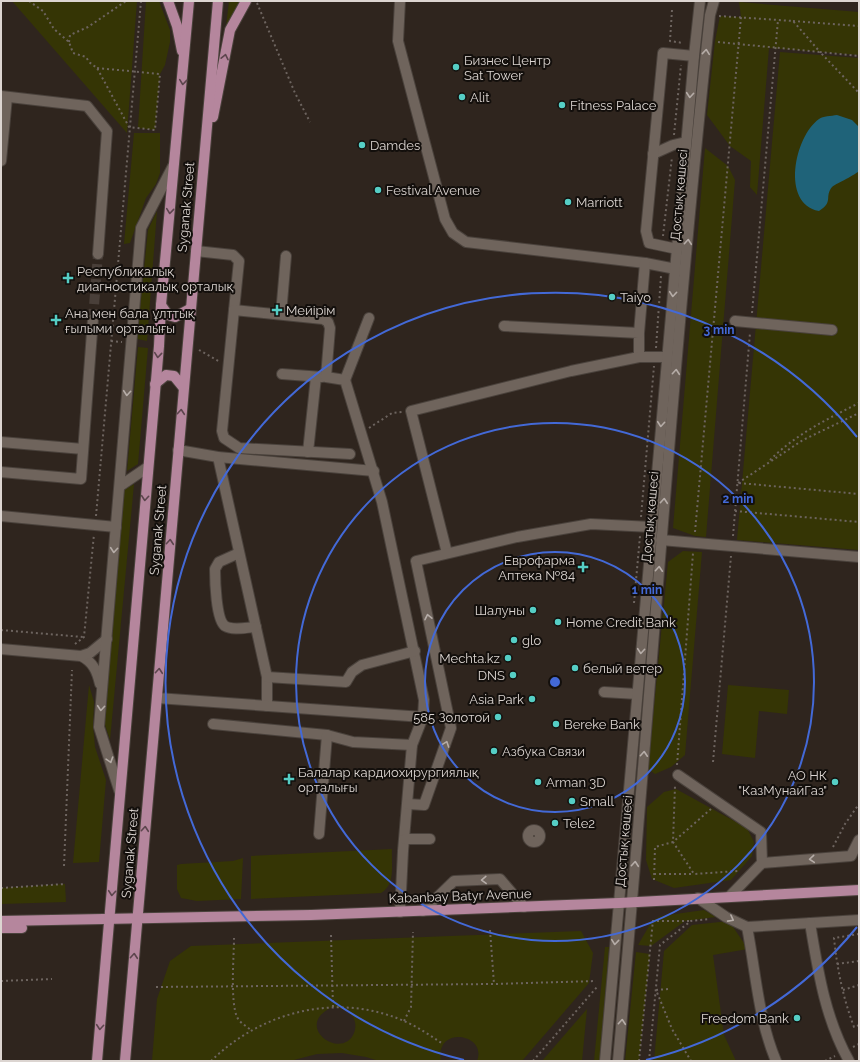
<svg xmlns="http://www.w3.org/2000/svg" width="860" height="1062" viewBox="0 0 860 1062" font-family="Raleway,sans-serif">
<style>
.green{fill:#353505;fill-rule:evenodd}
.water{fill:#1f6379}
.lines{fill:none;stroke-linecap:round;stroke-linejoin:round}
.minor-tunnel{stroke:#493f39;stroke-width:10;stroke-dasharray:10 5;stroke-linecap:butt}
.minor-casing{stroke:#4a423c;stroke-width:12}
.major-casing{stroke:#4a423c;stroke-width:12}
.path{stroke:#6d645f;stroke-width:2;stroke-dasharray:2 3;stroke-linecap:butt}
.minor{stroke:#6f645c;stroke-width:10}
.major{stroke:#b5869d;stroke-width:10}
.oneway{stroke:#b6ada8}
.oneway2{stroke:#5c454d}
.ring{fill:none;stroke:#4369d7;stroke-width:2}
.poi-dot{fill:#55cec5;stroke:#130f0c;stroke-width:1.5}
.labels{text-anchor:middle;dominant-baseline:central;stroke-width:4;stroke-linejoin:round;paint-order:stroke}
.poi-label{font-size:13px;fill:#dcd5d1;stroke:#130f0c;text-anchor:start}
.street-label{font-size:13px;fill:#dcd5d1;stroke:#130f0c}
.centre{fill:#4369d7;stroke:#130f0c;stroke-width:2}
.ring-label{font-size:12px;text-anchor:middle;font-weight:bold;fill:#4369d7;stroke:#130f0c;stroke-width:4;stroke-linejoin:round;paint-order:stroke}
</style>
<rect width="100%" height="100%" fill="#2f251e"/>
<!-- green -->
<g class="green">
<polygon points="12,1 137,1 127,133"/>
<polygon points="146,1 159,1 170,30 170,42 165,65 160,74 155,130 138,128"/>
<polygon points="230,1 240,1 226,27 229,1"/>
<polygon points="739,2 859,12 859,55 769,48 757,195 750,187 751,161 730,146 707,115 715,41 720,16 741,17"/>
<polygon points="780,52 859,58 859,550 737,540"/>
<polygon points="134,133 160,133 160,173 156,184 146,198 130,243 124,244"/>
<polygon points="705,148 728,166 735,180 706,537 695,536 673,528"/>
<polygon points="157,211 147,341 137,339 148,230"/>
<polygon points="138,347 148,348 138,464 127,471"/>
<polygon points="134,484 110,740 103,719 123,490"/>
<polygon points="683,551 702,552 685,755 671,767 655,774 648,769 668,562"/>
<polygon points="89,685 94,702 93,726 95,747 106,780 99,862 73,863"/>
<polygon points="728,685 789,690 787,714 759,711 755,758 722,754"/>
<polygon points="676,789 747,828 754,842 752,856 731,880 674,888 652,879 646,860 647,807 664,792"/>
<path d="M392,849C391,865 396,884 381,893L251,899V856Z"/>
<polygon points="243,858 241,899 197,901 181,898 177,889 177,865 181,864 233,861"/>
<polygon points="65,884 66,902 1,904 1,888"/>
<polygon points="704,910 716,917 685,921 651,946 638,945 652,921 661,916"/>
<polygon points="729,921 748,949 713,955 724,1035 736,1061 654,1061 664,951 692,925"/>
<path d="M581,931L593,953L589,983L522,1061H477C488,1033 434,1025 441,1061H379L366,1057L342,1053L317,1054L290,1061H152L157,999L170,961L191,946ZM333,1007C346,1008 360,1017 354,1033C342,1062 291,1025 333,1007Z"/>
<polygon points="605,947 609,947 600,1061 594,1061"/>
<polygon points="636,952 650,954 639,1061 625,1061"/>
<polygon points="587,1009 582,1061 542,1061"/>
</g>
<!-- water -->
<path class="water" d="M837,115L852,120L859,127V171C852,177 835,184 832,187C824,197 834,202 819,211C781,204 794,137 819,119C823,116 831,116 837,115Z"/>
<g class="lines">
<!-- minor-tunnel -->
<polyline class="minor-tunnel" points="93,319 98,254"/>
<!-- minor casing -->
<g class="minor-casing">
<g id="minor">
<polyline points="400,1 398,41 445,219 453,233 466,242 645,263 681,270"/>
<polyline points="1,96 87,106 107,131 98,254"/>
<polyline points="653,154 673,145 686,142"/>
<polyline points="1,161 7,97"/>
<polyline points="677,249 649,243 646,231 663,53 694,56"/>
<polyline points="196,251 233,255 239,261 234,310"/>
<polyline points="281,314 286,256"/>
<polyline points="735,321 832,330"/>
<polyline points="504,326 639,333 639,357"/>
<polyline points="639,333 645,263"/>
<polyline points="282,374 322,377"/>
<polyline points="345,380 369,318"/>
<polyline points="1,442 83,449"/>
<polyline points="178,450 218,457 374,471"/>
<polyline points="308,452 316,377"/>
<polyline points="350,454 239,448 224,438 222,431 234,310 323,319 328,322 330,328 326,377 345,380 382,502 424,700 423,717 412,745 403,851 400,912"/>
<polyline points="218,457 267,677 267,706"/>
<polyline points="1,472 81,479 93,319"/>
<polyline points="120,486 148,467"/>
<polyline points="1,516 116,527"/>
<polyline points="661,540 859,557"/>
<path d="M239,553L219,562L215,569C215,580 216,620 225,626C233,631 248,627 256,627"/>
<polyline points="447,553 411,411 571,371 639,357 667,357"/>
<path d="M1,649L81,656C93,662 97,671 100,684"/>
<polyline points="81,656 90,653 107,639"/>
<polyline points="267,677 346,682 352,672 362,665 415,651"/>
<polyline points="604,692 637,694"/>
<polyline points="157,698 423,717"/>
<polyline points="213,724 327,735 353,742 412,745"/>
<polyline points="678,775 761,832 762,863"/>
<polyline points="120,793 99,727 102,690 141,228 173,166"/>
<polyline points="408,804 424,805 451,728 416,561 517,537 591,524 652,527"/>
<circle cx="534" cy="836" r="6"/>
<polyline points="319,834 327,735"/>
<polyline points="405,839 430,839"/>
<polyline points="729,897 762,863 851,856 859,840"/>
<polyline points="698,898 726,917 747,927 859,920"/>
<polyline points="423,911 454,881 500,879 524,907"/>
<path d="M810,923C818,971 825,1018 849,1061"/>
<path d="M747,927C756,973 758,1018 776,1061"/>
<polyline points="605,1061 694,56 700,1"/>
<path d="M618,1061C650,712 672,363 710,15L714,1"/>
</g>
</g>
<!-- major casing -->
<g class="major-casing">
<g id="major">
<polyline points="168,1 177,26 182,51"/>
<polyline points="213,117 230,30 246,1"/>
<polyline points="161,305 168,315 175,317 190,309"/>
<polyline points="155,384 166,375 174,376 183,387"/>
<polyline points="1,921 311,915 619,903 859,890"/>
<polyline points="1,928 22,928"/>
<polyline points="97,1061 159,346 161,305 189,1"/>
<polyline points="125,1061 218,1"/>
</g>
</g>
<!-- path -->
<g class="path">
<polyline points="29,1 43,11 54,29 69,42 73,53 86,57 89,62 97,68 129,127 155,130 160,74 97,68"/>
<polyline points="257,3 295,93 310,122"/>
<polyline points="672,10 670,41 683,43"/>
<polyline points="719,16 793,21 820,52 859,56"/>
<polyline points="793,21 859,26"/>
<polyline points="69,42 70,35 88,27 126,1"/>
<polyline points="718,42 820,52 859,93"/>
<polyline points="674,135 681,65"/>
<polyline points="663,236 672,157"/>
<polyline points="752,313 778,20"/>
<polyline points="111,341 122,342"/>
<polyline points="656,348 661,276"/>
<polyline points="199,350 220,362"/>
<polyline points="369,428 392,413 402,412"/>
<path d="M770,460C795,435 827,419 859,403"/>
<polyline points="738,483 803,440 859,413"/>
<polyline points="739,483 859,494"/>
<polyline points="735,511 859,522"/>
<polyline points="96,516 141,1"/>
<polyline points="641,517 654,366"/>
<polyline points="695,532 741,17"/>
<polyline points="733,536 750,333"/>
<polyline points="634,603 640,536"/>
<polyline points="1,630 83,637"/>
<polyline points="75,644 84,637 94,534"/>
<polyline points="713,762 731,556"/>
<polyline points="677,765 693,553"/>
<polyline points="711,809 673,842 694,874 738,871"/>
<polyline points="833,847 845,824 859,804"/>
<polyline points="64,866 72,670"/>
<polyline points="654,874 694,874"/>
<polyline points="654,880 655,847 673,842 675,786"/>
<polyline points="1,888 65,884"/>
<polyline points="652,921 690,921"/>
<polyline points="490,930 494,984"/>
<path d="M859,934L834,938C837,968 843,998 854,1027L859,1025"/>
<polyline points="331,935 333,1007"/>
<path d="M234,938C234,956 230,1001 237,1017C240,1023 246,1026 251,1030"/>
<polyline points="837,964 859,961"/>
<polyline points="1,981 52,979"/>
<polyline points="156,987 494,984 596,981"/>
<polyline points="668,989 656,990 672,1029 691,1061"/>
<polyline points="843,990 859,985"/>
<polyline points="404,1021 411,1007 413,932"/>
<polyline points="853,1047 859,1044"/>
<path d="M211,1061C262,1011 338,992 404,1021C418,1027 431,1036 443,1044"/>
<polyline points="533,1061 597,987"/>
<polyline points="639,1061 653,920"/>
<polyline points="649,1061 660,945 691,921 710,919"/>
<polyline points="825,1061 835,1056"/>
</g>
<!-- minor -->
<use href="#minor" class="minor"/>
<!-- major -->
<use href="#major" class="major"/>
</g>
<!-- one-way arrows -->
<defs><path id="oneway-chevron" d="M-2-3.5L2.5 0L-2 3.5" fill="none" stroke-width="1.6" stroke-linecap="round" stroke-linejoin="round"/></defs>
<g class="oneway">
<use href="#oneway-chevron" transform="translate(706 52) rotate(-84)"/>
<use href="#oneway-chevron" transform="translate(690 95) rotate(95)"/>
<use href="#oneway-chevron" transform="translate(688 242) rotate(-85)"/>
<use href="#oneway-chevron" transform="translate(673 294) rotate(95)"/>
<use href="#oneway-chevron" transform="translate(676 372) rotate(-85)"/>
<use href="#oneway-chevron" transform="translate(127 393) rotate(95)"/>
<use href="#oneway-chevron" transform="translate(661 424) rotate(95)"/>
<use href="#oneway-chevron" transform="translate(664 501) rotate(-85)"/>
<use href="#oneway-chevron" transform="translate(114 550) rotate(95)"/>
<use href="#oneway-chevron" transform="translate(659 569) rotate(-86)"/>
<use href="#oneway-chevron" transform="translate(428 617) rotate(-102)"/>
<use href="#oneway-chevron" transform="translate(641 651) rotate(95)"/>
<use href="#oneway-chevron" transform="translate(101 708) rotate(95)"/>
<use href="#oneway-chevron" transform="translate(446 744) rotate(-70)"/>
<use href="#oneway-chevron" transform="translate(644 754) rotate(-86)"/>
<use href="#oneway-chevron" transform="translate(110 760) rotate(72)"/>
<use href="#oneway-chevron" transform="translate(812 859) rotate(175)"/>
<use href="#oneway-chevron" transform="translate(635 864) rotate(-85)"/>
<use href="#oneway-chevron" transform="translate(484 880) rotate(178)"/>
<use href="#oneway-chevron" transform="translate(731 919) rotate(28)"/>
<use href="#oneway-chevron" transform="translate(615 942) rotate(96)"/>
<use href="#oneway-chevron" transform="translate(622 1022) rotate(-85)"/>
</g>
<g class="oneway2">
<use href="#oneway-chevron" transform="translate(225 57) rotate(-78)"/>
<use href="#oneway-chevron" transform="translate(183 82) rotate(96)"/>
<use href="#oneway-chevron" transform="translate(170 211) rotate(96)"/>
<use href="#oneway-chevron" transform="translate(158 355) rotate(96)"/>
<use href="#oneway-chevron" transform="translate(181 412) rotate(-85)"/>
<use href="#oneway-chevron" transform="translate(145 498) rotate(95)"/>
<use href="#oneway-chevron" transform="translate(170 542) rotate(-85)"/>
<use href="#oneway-chevron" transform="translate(159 671) rotate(-85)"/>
<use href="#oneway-chevron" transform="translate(145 829) rotate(-85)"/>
<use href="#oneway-chevron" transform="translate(112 893) rotate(95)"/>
<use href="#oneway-chevron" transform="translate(134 956) rotate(-85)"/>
<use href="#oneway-chevron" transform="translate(100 1027) rotate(95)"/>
</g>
<!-- distance rings -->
<g class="ring">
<circle cx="555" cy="682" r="130"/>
<circle cx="555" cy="682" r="259"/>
<path d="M857 927A389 389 0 0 1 646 1060M464 1060A389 389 0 1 1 857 437"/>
</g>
<!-- markers -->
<g class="poi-dot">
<circle cx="456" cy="67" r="4"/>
<circle cx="462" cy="97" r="4"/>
<circle cx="562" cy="105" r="4"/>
<circle cx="362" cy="145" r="4"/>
<circle cx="378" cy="190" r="4"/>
<circle cx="568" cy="202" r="4"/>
<path d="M66 272h4v4h4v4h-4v4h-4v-4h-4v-4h4z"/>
<circle cx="612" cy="297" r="4"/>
<path d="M275 304h4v4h4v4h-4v4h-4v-4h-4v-4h4z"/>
<path d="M54 314h4v4h4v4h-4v4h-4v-4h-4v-4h4z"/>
<path d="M581 561h4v4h4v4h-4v4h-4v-4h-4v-4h4z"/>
<circle cx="533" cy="610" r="4"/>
<circle cx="558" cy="622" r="4"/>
<circle cx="514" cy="640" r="4"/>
<circle cx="508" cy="658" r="4"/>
<circle cx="575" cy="668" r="4"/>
<circle cx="513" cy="675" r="4"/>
<circle cx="532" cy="699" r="4"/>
<circle cx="498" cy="717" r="4"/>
<circle cx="556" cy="724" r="4"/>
<circle cx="494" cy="751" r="4"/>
<path d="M287 773h4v4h4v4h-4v4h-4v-4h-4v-4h4z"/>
<circle cx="538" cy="782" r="4"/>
<circle cx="835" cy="782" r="4"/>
<circle cx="572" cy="801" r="4"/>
<circle cx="555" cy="823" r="4"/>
<circle cx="797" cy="1018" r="4"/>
</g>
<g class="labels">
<!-- poi labels -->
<g class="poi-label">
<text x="464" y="60">Бизнес Центр<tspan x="464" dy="15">Sat Tower</tspan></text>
<text x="470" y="97">Alit</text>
<text x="570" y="105">Fitness Palace</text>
<text x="370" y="145">Damdes</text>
<text x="386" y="190">Festival Avenue</text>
<text x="576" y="202">Marriott</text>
<text x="77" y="271">Республикалық<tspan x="77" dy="15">диагностикалық орталық</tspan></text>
<text x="620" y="297">Taiyo</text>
<text x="286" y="310">Мейірім</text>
<text x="65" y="313">Ана мен бала ұлттық<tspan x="65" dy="15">ғылыми орталығы</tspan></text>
<text x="575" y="560" text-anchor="end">Еврофарма<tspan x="575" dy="15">Аптека №84</tspan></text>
<text x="525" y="610" text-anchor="end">Шалуны</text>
<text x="566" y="622">Home Credit Bank</text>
<text x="522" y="640">glo</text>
<text x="500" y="658" text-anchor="end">Mechta.kz</text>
<text x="583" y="668">белый ветер</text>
<text x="505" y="675" text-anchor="end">DNS</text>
<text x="524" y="699" text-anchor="end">Asia Park</text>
<text x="490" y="717" text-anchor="end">585 Золотой</text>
<text x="564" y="724">Bereke Bank</text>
<text x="502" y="751">Азбука Связи</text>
<text x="298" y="772">Балалар кардиохирургиялық<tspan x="298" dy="15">орталығы</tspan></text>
<text x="827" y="775" text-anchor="end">АО НК<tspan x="827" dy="15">"КазМунайГаз"</tspan></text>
<text x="546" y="782">Arman 3D</text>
<text x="580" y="801">Small</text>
<text x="563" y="823">Tele2</text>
<text x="789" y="1018" text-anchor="end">Freedom Bank</text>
</g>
<!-- street labels -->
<g class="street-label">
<text transform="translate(679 195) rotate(-85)">Достық көшесі</text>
<text transform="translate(186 207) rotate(-85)">Syganak Street</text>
<text transform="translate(650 517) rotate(-85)">Достық көшесі</text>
<text transform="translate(158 530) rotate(-85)">Syganak Street</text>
<text transform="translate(624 841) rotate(-85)">Достық көшесі</text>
<text transform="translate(130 853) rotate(-85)">Syganak Street</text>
<text transform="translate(460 896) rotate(-2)">Kabanbay Batyr Avenue</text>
</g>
</g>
<circle cx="555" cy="682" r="6" class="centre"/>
<g class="ring-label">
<text x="719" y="334">3 min</text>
<text x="738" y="503">2 min</text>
<text x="647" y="594">1 min</text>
</g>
<!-- border -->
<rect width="860" height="1062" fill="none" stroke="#dcd5d1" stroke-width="4"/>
</svg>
